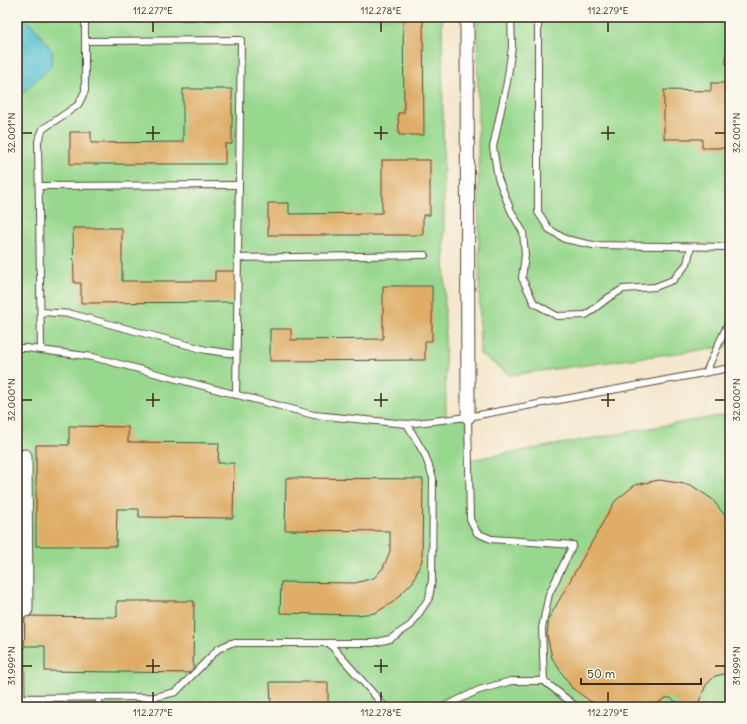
<svg xmlns="http://www.w3.org/2000/svg" width="747" height="724" viewBox="0 0 747 724" font-family="Delius,sans-serif">
<style>
.green{fill:#98d88e;stroke:#6a8156}
.water{fill:#57c1d2;stroke:#497678}
.building{fill:#dfad67}
.lines{fill:none;stroke-linecap:round;stroke-linejoin:round}
.lane-casing{stroke:#574638;stroke-width:8}
.street-casing{stroke:#574638;stroke-width:15}
.lane{stroke:#fff;stroke-width:6}
.street{stroke:#fff;stroke-width:13}
.ticks{fill:none;stroke:#3b2a1e;stroke-width:1.5}
.neatline{fill:none;stroke:#3b2a1e;stroke-width:1.5}
.ticks-label{font-size:10px;text-anchor:middle;fill:#3b2a1e}
</style>
<rect width="100%" height="100%" fill="#fbf7ec"/>
<filter id="ink" filterUnits="userSpaceOnUse"><feTurbulence type="fractalNoise" baseFrequency=".025" numOctaves="2"/><feDisplacementMap in="SourceGraphic" scale="8" xChannelSelector="R" yChannelSelector="G"/><feConvolveMatrix kernelMatrix="1 2 1 2 8 2 1 2 1" color-interpolation-filters="sRGB"/></filter>
<filter id="wash" filterUnits="userSpaceOnUse"><feTurbulence type="fractalNoise" baseFrequency=".012" numOctaves="4" result="noise"/><feDisplacementMap in="SourceGraphic" scale="16" xChannelSelector="R" yChannelSelector="G"/><feGaussianBlur stdDeviation="0.9" result="paint"/><feColorMatrix in="noise" values="0 0 0 0 0 0 0 0 0 0 0 0 0 0 0 0 0 1.4 0 .05"/><feComposite in="paint" operator="in"/></filter>
<g filter="url(#wash)">
<rect width="100%" height="100%" fill="#f4e7ce"/>
<!-- green -->
<g class="green">
<polygon points="17,17 442,17 446,419 468,417 469,460 730,414 730,707 17,707"/>
<polygon points="477,17 730,17 730,346 510,375 480,354"/>
</g>
<!-- water -->
<path class="water" d="M17,17C30,17 47,43 53,53L51,67L27,88L17,100Z"/>
<g id="blocks">
<!-- building -->
<g class="building">
<rect x="122" y="17" width="155" height="3"/>
<polygon points="403,17 423,17 424,135 399,135 398,113 404,113"/>
<polygon points="727,17 730,17 730,64 726,64"/>
<polygon points="711,83 730,83 730,148 702,148 702,139 664,139 664,90 711,91"/>
<polygon points="183,89 232,89 232,144 225,144 225,164 70,164 70,132 91,132 91,143 183,142"/>
<polygon points="382,160 430,160 430,215 423,215 423,235 268,235 268,203 289,203 289,214 382,213"/>
<polygon points="73,228 122,228 122,281 215,281 215,271 236,271 236,302 81,303 81,283 74,283"/>
<polygon points="383,286 432,286 432,341 425,341 425,360 270,361 270,329 291,329 291,340 383,339"/>
<polygon points="69,426 128,427 128,442 219,443 218,463 234,463 233,518 139,517 139,509 117,509 116,546 36,546 36,445 69,445"/>
<polygon points="286,478 423,479 422,560 413,582 392,603 375,613 357,615 280,613 281,582 355,583 374,578 383,568 390,551 390,531 285,530"/>
<polygon points="659,480 691,485 712,499 730,522 730,678 724,674 715,676 706,685 698,704 699,707 683,707 671,698 666,698 659,702 657,707 604,707 590,701 572,688 552,658 547,635 549,618 615,501 635,485"/>
<polygon points="117,601 194,601 193,673 45,671 45,646 24,646 25,616 117,617"/>
<polygon points="270,682 328,682 328,707 188,707 188,705 271,704"/>
</g>
</g>
</g>
<g filter="url(#ink)">
<use href="#blocks" fill-opacity="0" stroke="#574638" stroke-width="1"/>
<g class="lines">
<!-- lane casing -->
<g class="lane-casing">
<g id="lane">
<polyline points="511,17 512,47 507,82 493,147 498,178 511,211 523,232 525,255 522,278 534,303 557,316 586,315 608,298 623,289 655,287 673,280 687,264 691,247"/>
<polyline points="538,17 538,212 549,229 565,239 593,245 730,247"/>
<polyline points="85,41 241,40 236,395"/>
<polyline points="39,186 239,185"/>
<polyline points="237,258 425,255"/>
<polyline points="41,312 72,314 206,350 236,354"/>
<polyline points="17,348 26,348 93,357 314,415 407,424 468,417 730,368"/>
<polyline points="41,350 38,141 43,129 78,105 85,91 85,17"/>
<polyline points="706,372 730,319"/>
<polyline points="468,417 470,519 477,533 491,539 573,545 549,594 542,628 544,681"/>
<polyline points="329,643 385,707"/>
<polyline points="18,698 155,697 176,692 218,649 231,643 373,643 390,639 411,625 429,598 432,580 433,478 425,455 407,424"/>
<polyline points="99,707 99,697"/>
<polyline points="443,707 479,690 511,681 544,681 577,707"/>
</g>
</g>
<!-- street casing -->
<g class="street-casing">
<g id="street">
<polyline points="467,17 468,417"/>
<polyline points="18,707 17,610 26,610 25,456"/>
</g>
</g>
<!-- lane -->
<use href="#lane" class="lane"/>
<!-- street -->
<use href="#street" class="street"/>
</g>
</g>
<!-- ticks -->
<path class="ticks" d="M153,22V32M381,22V32M608,22V32M153,126V140M381,126V140M608,126V140M22,133H32M146,133H160M374,133H388M601,133H615M715,133H725M153,393V407M381,393V407M608,393V407M22,400H32M146,400H160M374,400H388M601,400H615M715,400H725M153,659V673M381,659V673M22,666H32M146,666H160M374,666H388M715,666H725M153,692V702M381,692V702M608,692V702"/>
<!-- margin -->
<rect width="747" height="724" fill="none" stroke="#fbf7ec" stroke-width="44"/>
<!-- scale -->
<path d="M581 678v6h120v-6" fill="none" stroke="#3b2a1e" stroke-width="2"/>
<text x="587" y="678" font-size="12" fill="#3b2a1e" stroke="#fbf7ec" stroke-width="3" paint-order="stroke">50 m</text>
<rect x="22" y="22" width="703" height="680" class="neatline"/>
<g class="ticks-label">
<text x="153" y="14">112.277°E</text>
<text x="381" y="14">112.278°E</text>
<text x="608" y="14">112.279°E</text>
<text transform="translate(11 133) rotate(-90)" y="4">32.001°N</text>
<text transform="translate(736 133) rotate(-90)" y="4">32.001°N</text>
<text transform="translate(11 400) rotate(-90)" y="4">32.000°N</text>
<text transform="translate(736 400) rotate(-90)" y="4">32.000°N</text>
<text transform="translate(11 666) rotate(-90)" y="4">31.999°N</text>
<text transform="translate(736 666) rotate(-90)" y="4">31.999°N</text>
<text x="153" y="716">112.277°E</text>
<text x="381" y="716">112.278°E</text>
<text x="608" y="716">112.279°E</text>
</g>
</svg>
